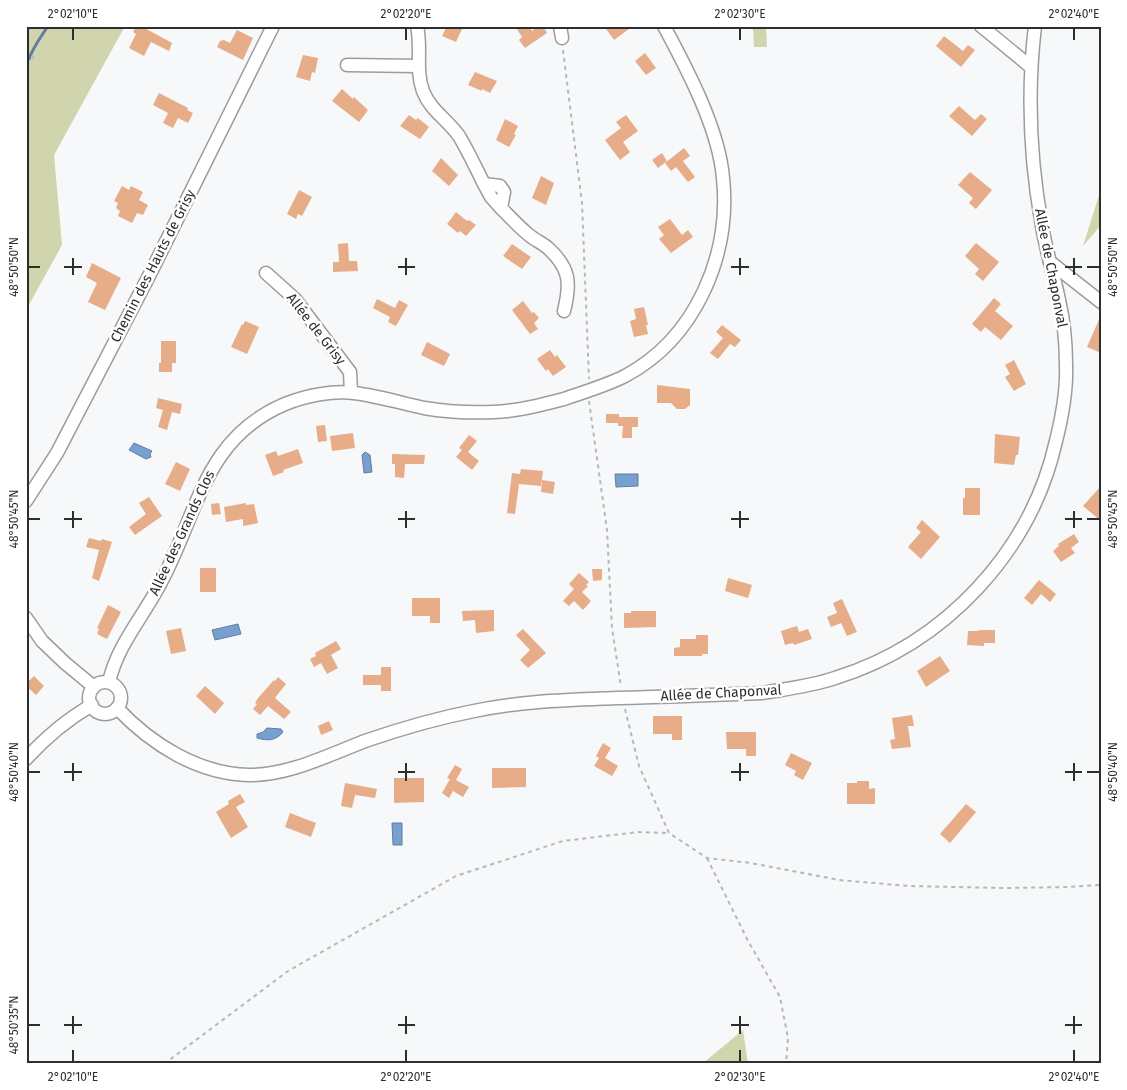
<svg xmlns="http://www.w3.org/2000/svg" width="1127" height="1090" viewBox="0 0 1127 1090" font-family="'Fira Sans',sans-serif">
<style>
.green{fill:#d0d5ae}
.water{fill:#779fd0;stroke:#617d9f}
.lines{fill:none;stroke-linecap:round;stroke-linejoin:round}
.stream{stroke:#617d9f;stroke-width:3}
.building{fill:#e7ac88}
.minor-casing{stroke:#9b9c9d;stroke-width:15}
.path{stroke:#b6b7b8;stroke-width:2;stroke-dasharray:4 4;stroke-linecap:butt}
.minor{stroke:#fff;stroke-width:12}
.ticks{fill:none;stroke:#2d2e2e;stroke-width:2}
.labels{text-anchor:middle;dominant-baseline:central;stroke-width:5;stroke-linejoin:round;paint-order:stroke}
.street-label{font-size:14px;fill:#2d2e2e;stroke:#fff}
.neatline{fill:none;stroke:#2d2e2e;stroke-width:2}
.ticks-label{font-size:12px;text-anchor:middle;fill:#2d2e2e}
</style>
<rect width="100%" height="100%" fill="#f7f8f9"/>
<!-- green -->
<g class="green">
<polygon points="26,26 125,26 54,155 62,245 26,310"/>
<polygon points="753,27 766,27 767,47 754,47"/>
<polygon points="1101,189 1101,225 1083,246"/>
<polygon points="743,1030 748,1064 702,1064"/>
</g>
<!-- water -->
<g class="water">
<polygon points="134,443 152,451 150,454 151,457 146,459 129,450"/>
<polygon points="365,452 370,455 372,472 364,473 362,455"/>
<polygon points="615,474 638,474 638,486 616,487"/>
<polygon points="238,624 241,634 215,640 212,630"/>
<path d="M267,728L281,729L283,732C276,741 267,741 257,738V734L263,732Z"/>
<polygon points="392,823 402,823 402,845 393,845"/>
</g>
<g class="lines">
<!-- stream -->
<path class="stream" d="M26,59H29C33,47 41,37 48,26"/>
</g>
<!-- building -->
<g class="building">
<polygon points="136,26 141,26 172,43 169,51 151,42 144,56 129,48 136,34 133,32"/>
<polygon points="447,26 456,26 462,29 456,42 442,36"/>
<polygon points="515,26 529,26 532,31 538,26 543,26 547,33 525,48 519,40 522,37"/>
<polygon points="604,26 633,26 614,40"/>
<polygon points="237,30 253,38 243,60 217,47 220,41 224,40 230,43"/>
<polygon points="944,36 963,51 968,45 975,50 961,67 936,46"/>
<polygon points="645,53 656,68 646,75 635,61"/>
<polygon points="303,55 318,58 315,73 312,72 310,81 296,77"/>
<polygon points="475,72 497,81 490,93 482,89 482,91 468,85"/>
<polygon points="342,89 353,99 354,97 368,110 359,122 332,101"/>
<polygon points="159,93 188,108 187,110 193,113 188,123 178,118 173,128 163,123 168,113 153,105"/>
<polygon points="959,106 975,120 981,114 987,119 972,136 949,116"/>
<polygon points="409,115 416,120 418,118 429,127 420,139 400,126"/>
<polygon points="626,115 638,131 623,142 630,152 620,160 605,140 621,128 616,122"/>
<polygon points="505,119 518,126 514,134 516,135 509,147 496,140"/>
<polygon points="684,148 690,156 683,161 695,177 688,182 676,167 671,171 665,163"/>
<polygon points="662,153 667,161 658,168 652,160"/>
<polygon points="441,158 458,175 449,186 432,171"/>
<polygon points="970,172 992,190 976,209 969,203 973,198 958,185"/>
<polygon points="541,176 554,183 546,205 532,198"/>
<polygon points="122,186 129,190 131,186 143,192 139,200 148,205 143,215 137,213 132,223 118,216 120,211 116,208 118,203 114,201"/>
<polygon points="299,190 312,197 302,216 298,214 296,219 287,214"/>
<polygon points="456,212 467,221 469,220 476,225 466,236 460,231 458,233 447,224"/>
<polygon points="670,219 682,235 688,230 693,237 671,253 659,239 664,235 658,227"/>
<polygon points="348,243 349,261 357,261 358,271 333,272 333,262 339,262 338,244"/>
<polygon points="976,243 999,262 983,281 975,274 979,269 965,256"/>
<polygon points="512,244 531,257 522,269 503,256"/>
<polygon points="92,263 121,278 105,310 88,302 97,283 86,277"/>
<polygon points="994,298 1001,304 995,311 1013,326 1001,340 985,327 981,332 972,324"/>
<polygon points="377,299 395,308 399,300 408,305 396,326 388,322 390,317 373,308"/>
<polygon points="523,301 532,313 534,312 539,318 534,323 538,329 530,334 512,310"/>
<polygon points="644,307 648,325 646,325 648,334 634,337 630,321 636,319 634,309"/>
<polygon points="1101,315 1101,353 1087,347"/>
<polygon points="245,321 259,327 247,354 231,347 242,324 243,325"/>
<polygon points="722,325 741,340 735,347 730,344 718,359 710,353 723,338 716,332"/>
<polygon points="161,341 176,341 176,363 172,363 172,372 159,372 159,363 161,363"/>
<polygon points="427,342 450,354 444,366 421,355"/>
<polygon points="550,350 555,357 557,355 566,367 553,376 548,369 546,371 537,359"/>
<polygon points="1014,360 1026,384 1014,391 1005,377 1010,374 1005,365"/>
<polygon points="657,385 690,389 690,405 685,409 677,409 671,403 657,403"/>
<polygon points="158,398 182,404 180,414 172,412 167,430 158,427 163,410 156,408"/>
<polygon points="606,414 619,414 619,417 638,417 638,427 632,427 632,438 622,438 623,426 618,426 618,423 606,423"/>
<polygon points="325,425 327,441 318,442 316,426"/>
<polygon points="353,433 355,448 332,451 330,436"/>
<polygon points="995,434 1020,437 1018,455 1016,455 1014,465 994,463"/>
<polygon points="469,435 477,441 468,452 479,461 472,470 456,457 462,450 459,448"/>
<polygon points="298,449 303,463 283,470 284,472 273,476 265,455 276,451 278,456"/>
<polygon points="392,454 425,455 424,464 405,464 404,478 395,477 395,464 392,464"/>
<polygon points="176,462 190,469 180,491 165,484"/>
<polygon points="521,469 543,471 541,486 519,484 515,514 507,513 512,473 520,474"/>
<polygon points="542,480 555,482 553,494 541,492"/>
<polygon points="1101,486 1101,521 1083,506"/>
<polygon points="965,488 980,488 980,515 963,515 963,498 965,498"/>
<polygon points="149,497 162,516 135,535 129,527 146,514 139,503"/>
<polygon points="219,503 221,514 212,515 211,504"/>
<polygon points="246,503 246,505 254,504 258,523 243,526 243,519 226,522 224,507"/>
<polygon points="922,520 940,537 921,559 908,547 921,532 916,528"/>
<polygon points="1074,534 1079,542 1071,548 1075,553 1061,562 1053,551 1059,546 1058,544"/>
<polygon points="89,538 101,541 102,539 112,542 99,581 92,578 99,550 86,547"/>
<rect x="200" y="568" width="16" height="24"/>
<polygon points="592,569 602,569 602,580 593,581"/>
<polygon points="579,573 589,582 586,585 588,586 582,592 591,601 583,610 574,601 569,606 563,601 574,589 569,584"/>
<polygon points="728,578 752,585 748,598 725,591"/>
<polygon points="1039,580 1056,594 1050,602 1041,594 1032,605 1024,598"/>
<polygon points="412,598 440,598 440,623 430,623 430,616 412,616"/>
<polygon points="842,599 857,632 847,636 841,623 831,627 827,617 837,613 833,603"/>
<polygon points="108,605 121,612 107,639 97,634 99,629 97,628"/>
<polygon points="494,610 494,631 476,633 475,620 463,621 462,611"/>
<polygon points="631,611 656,611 656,627 624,628 624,613 631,613"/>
<polygon points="797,626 799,632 808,629 812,639 794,645 793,643 785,645 781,631"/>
<polygon points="181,628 186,651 171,654 166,631"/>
<polygon points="523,629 546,653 528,668 520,660 530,650 516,635"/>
<polygon points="979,630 995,630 995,643 984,643 984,646 967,645 968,631 978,631"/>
<polygon points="696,635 708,635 708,654 702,654 702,656 674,656 674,648 680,647 680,639 696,639"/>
<polygon points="336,641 341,649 331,655 338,668 327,674 321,663 314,667 310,659 316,656 315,653"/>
<polygon points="940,656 950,671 926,687 917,671"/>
<polygon points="381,667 391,667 391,691 381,691 381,685 363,685 363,675 381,675"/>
<polygon points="34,676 44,686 36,695 26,686 26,684"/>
<polygon points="278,677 286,684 275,698 291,712 284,719 268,706 260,715 253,709 257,704 255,703 258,698 274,680 275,681"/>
<polygon points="205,686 224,703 215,714 196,696"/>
<polygon points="912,715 914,726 908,726 911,747 892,749 890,740 895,739 892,718"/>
<polygon points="653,716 682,716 682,740 672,740 672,734 653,734"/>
<polygon points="329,721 333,730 321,735 318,726"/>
<polygon points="726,732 756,732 756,756 746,756 746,749 727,749"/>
<polygon points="603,743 611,748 605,758 618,766 612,776 594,766 599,758 596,756"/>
<polygon points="791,753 812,763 803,780 794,775 796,771 785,765"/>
<polygon points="455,765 462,769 456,780 469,787 463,797 453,791 449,798 442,793 450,779 447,778"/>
<polygon points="492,768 526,768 526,787 492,788"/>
<polygon points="394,778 424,778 424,802 394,803"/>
<polygon points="857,781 869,781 869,789 875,788 875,804 847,804 847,783 857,783"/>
<polygon points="345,783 377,789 375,798 355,795 352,808 341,806"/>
<polygon points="240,794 245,802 236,807 248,827 231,838 216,812 229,804 228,801"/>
<polygon points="966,804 976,812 950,843 940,834"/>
<polygon points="290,813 316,823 311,837 285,827"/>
</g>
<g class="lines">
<!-- minor casing -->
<g class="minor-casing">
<g id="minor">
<path d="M417,26C422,48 415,70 423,91C430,110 448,120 459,136C468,151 476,168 484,184L500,186L504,192L501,208C510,217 519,227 529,235C535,240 542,243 548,248C570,268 571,283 564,311"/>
<polyline points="560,26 562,38"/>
<polyline points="981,26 1031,67"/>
<polyline points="347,65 418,66"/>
<polyline points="484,184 491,197 501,208"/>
<polyline points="1050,262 1101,302"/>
<polyline points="266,273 295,299 350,372 351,392"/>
<polyline points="26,501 57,453 150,274 273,26"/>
<polyline points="26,618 42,641 65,663 94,687"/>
<path d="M109,682C117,646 142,618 159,586C198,516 202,439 285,404C305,396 333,390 354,393C378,396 401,403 424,408C447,412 471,413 494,412C518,411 541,405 564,399C584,392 605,386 625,376C696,338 731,255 723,178C719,129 687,69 664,26"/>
<circle cx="105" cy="698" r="16"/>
<path d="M117,708C151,744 198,774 249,775C291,775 330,754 368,740C403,728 438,718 474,711C521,701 570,700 618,698C666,697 714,695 762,693C786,689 812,686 835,678C945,644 1031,552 1056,441C1062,417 1067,391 1066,366C1066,344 1064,321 1059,300C1054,275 1046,251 1042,226C1030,160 1027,93 1035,26"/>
<path d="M26,759C46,737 66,720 92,705"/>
</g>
</g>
<!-- path -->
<g class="path">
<polyline points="27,49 34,59"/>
<polyline points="563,50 582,203 589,379"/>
<polyline points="589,401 607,530 612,628 621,687"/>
<polyline points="625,709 639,766 669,833 707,858 751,863 839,880 909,886 1005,888 1069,887 1101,885"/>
<polyline points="707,858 747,939 780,997 788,1038 786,1064"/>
<polyline points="164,1064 288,971 456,876 563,841 638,832 669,833"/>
</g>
<!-- minor -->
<use href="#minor" class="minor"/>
</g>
<!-- ticks -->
<path class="ticks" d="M73,28V40M406,28V40M740,28V40M1074,28V40M73,258V275M406,258V275M740,258V275M1074,258V275M28,267H40M64,267H82M398,267H415M731,267H749M1065,267H1082M1087,267H1100M73,511V528M406,511V528M740,511V528M1074,511V528M28,519H40M64,519H82M398,519H415M731,519H749M1065,519H1082M1087,519H1100M73,763V781M406,763V781M740,763V781M1074,763V781M28,772H40M64,772H82M398,772H415M731,772H749M1065,772H1082M1087,772H1100M73,1016V1034M406,1016V1034M740,1016V1034M1074,1016V1034M28,1025H40M64,1025H82M398,1025H415M731,1025H749M1065,1025H1082M73,1050V1062M406,1050V1062M740,1050V1062M1074,1050V1062"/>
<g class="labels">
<!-- street labels -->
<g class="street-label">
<text transform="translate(153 266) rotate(-63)">Chemin des Hauts de Grisy</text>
<text transform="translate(1051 268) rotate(79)">Allée de Chaponval</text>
<text transform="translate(316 329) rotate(52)">Allée de Grisy</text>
<text transform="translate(182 533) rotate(-65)">Allée des Grands Clos</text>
<text transform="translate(721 693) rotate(-3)">Allée de Chaponval</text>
</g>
</g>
<!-- border -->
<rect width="1127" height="1090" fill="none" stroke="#ffffff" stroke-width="55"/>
<rect x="28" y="28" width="1072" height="1034" class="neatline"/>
<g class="ticks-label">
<text x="73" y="18">2°02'10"E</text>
<text x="406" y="18">2°02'20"E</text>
<text x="740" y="18">2°02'30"E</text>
<text x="1074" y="18">2°02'40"E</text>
<text transform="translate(14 267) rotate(-90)" y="4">48°50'50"N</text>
<text transform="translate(1113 267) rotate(-90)" y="4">48°50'50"N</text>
<text transform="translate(14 519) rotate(-90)" y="4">48°50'45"N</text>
<text transform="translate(1113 519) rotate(-90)" y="4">48°50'45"N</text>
<text transform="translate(14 772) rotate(-90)" y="4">48°50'40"N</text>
<text transform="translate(1113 772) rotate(-90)" y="4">48°50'40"N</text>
<text transform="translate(14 1025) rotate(-90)" y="4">48°50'35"N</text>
<text x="73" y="1081">2°02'10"E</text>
<text x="406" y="1081">2°02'20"E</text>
<text x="740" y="1081">2°02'30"E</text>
<text x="1074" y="1081">2°02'40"E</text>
</g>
</svg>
